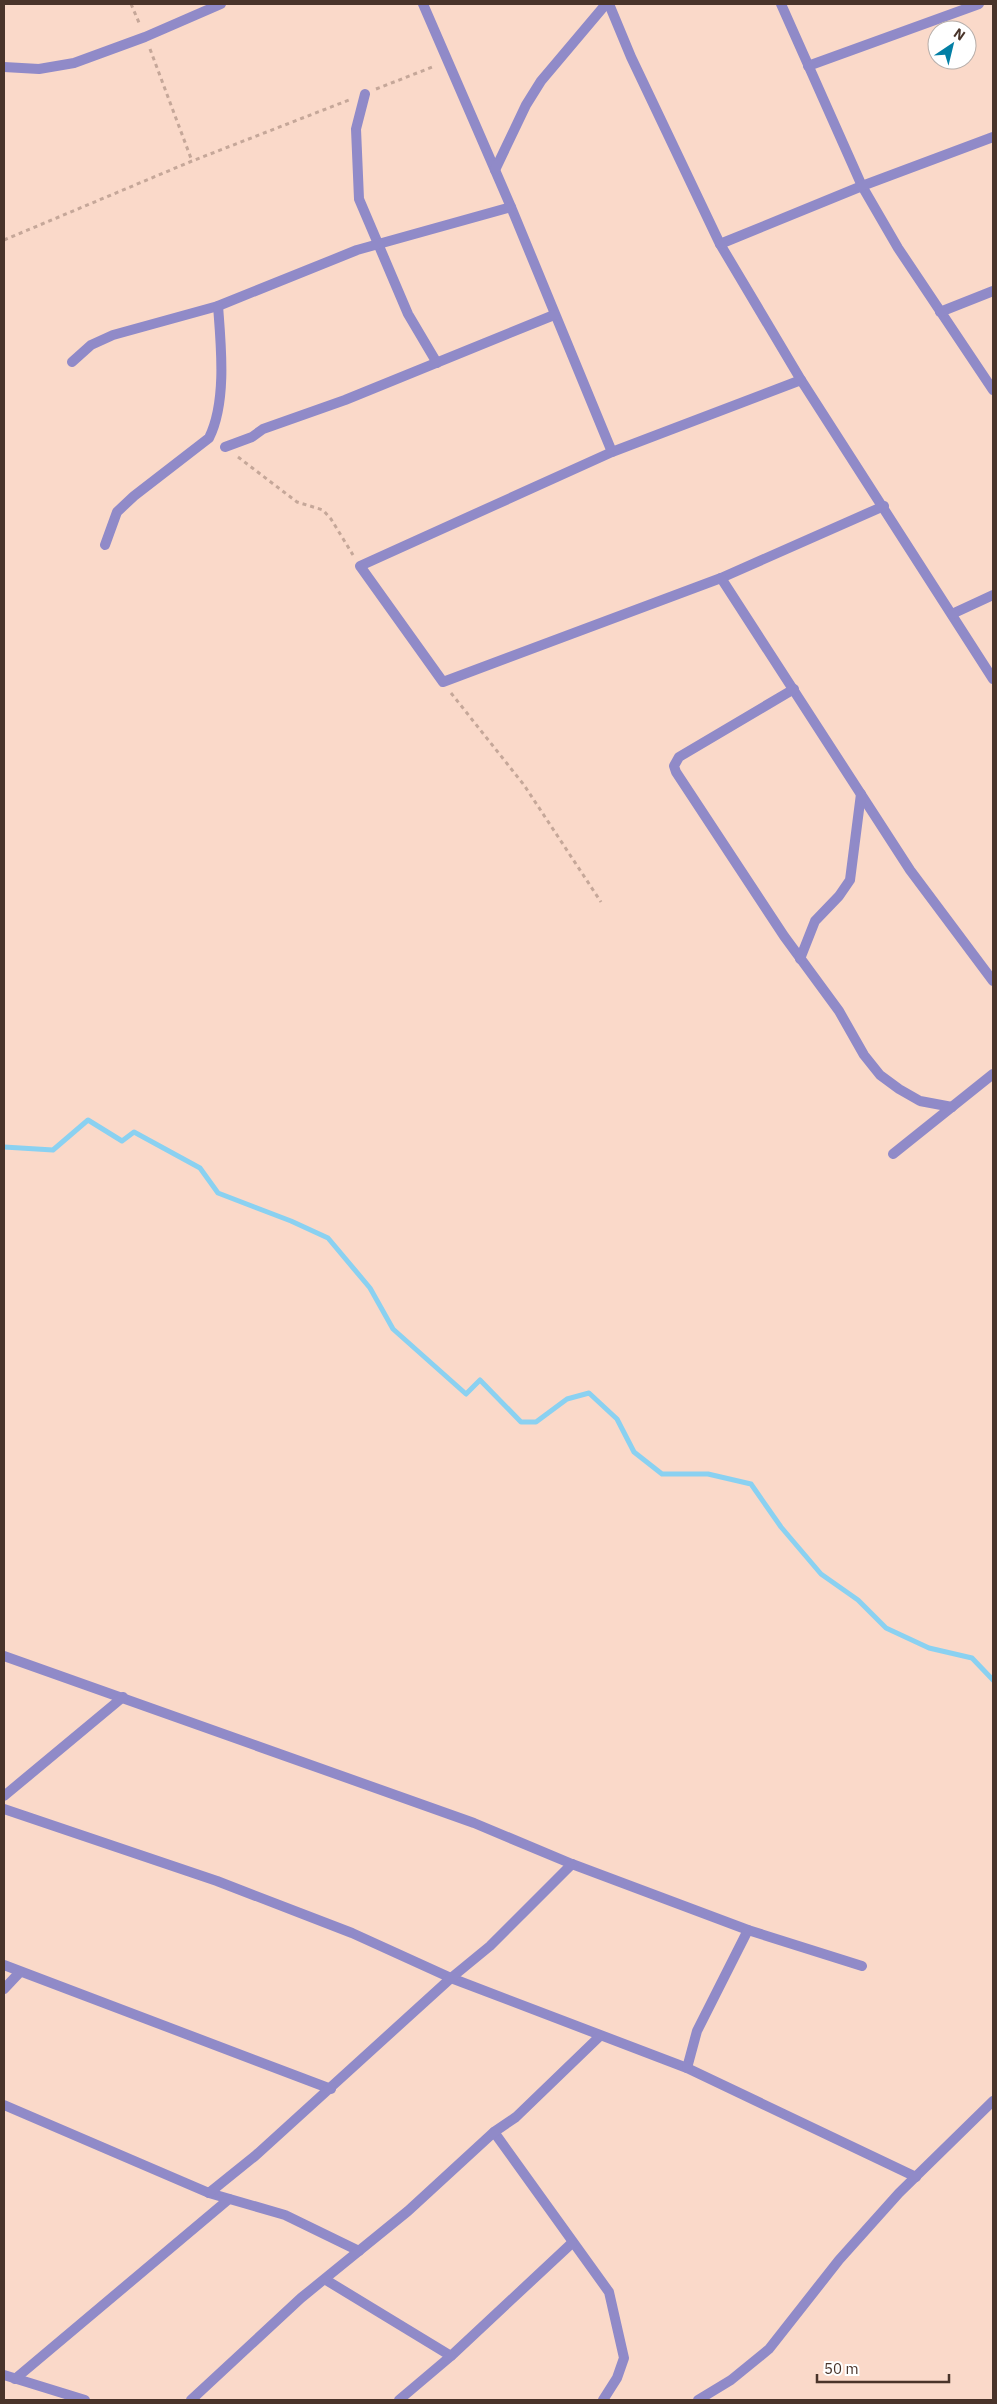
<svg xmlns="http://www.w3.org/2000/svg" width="997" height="2404" viewBox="0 0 997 2404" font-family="'IBM Plex Sans',sans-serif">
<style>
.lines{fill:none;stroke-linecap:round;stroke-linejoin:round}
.stream{stroke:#8ad1f1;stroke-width:5}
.path{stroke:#c5a799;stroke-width:3;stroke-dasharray:4 4;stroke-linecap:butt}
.minor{stroke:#908ac8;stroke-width:10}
</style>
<rect width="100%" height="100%" fill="#fad9c9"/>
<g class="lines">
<!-- stream -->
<polyline class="stream" points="4,1147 53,1150 88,1120 122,1141 134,1132 200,1168 218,1193 291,1221 328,1238 370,1288 393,1329 466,1394 480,1380 521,1422 536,1422 567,1399 589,1393 617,1419 634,1452 662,1474 708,1474 751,1484 781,1527 821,1574 858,1600 886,1628 929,1648 972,1658 993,1680"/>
<!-- path -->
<g class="path">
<polyline points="131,4 140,25"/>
<polyline points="150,49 192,161"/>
<polyline points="376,89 435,66"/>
<polyline points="4,240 192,161 349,100"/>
<polyline points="238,457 297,502 323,510 331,519 353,555"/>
<polyline points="451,693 524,785 601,902"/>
</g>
<!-- minor -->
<g class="minor">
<polyline points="423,4 511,207 612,452"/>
<polyline points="609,4 631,57 720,244 801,380 993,679"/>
<polyline points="781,4 862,186 898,248 993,390"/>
<polyline points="808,66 979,4"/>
<polyline points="4,67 39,69 74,63 145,37 221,4"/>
<polyline points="365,94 356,129 359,199 408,314 437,363"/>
<polyline points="495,170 526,105 541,81 606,4"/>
<polyline points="720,244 862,186 993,137"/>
<polyline points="940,312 993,291"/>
<polyline points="72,362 91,345 113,335 218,306 357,250 511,207"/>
<polyline points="801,380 612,452 360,566 443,682 721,578 884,506"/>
<polyline points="225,447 252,437 263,429 345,400 554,315"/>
<path d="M105,545L117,512L134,496L209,438C227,402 221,345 218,306"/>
<polyline points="721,578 910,870 993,981"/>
<polyline points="952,614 993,595"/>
<polyline points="794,689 679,757 674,766 676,772 784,936 839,1011 864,1055 880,1075 899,1089 920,1101 952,1107"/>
<polyline points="800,959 815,921 839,896 850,880 861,794"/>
<polyline points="893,1154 993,1074"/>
<polyline points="4,1656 474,1823 572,1864 748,1930 862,1966"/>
<polyline points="4,1796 123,1697"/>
<polyline points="4,1809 217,1881 352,1933 451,1978 687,2068 916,2177"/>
<polyline points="4,1965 331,2089"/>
<polyline points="4,1989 20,1972"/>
<polyline points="687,2068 697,2031 748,1930"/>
<polyline points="4,2105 209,2193 285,2215 359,2251"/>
<polyline points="494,2132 609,2292 624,2358 617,2378 603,2400"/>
<polyline points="209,2193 255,2156 451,1978 490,1946 572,1864"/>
<polyline points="326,2280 451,2356"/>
<polyline points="4,2375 85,2400"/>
<polyline points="15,2379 229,2199"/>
<polyline points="191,2400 301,2298 408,2211 494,2132 516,2117 600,2036"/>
<polyline points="399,2400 451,2356 572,2243"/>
<polyline points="698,2400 731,2380 769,2349 839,2260 899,2193 993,2101"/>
</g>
</g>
<!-- border -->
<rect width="997" height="2404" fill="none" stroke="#49342a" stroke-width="10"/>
<!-- north arrow -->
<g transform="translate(952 45) rotate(35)"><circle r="24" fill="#ffffff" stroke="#b6aeaa"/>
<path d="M0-4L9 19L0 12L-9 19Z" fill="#037fa5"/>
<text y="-8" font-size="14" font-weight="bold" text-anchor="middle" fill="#49342a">N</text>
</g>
<!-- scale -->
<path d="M817 2374v8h132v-8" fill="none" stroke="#49342a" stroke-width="2.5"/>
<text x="824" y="2374" font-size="15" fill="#49342a" stroke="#ffffff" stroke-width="4" paint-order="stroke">50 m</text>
</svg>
